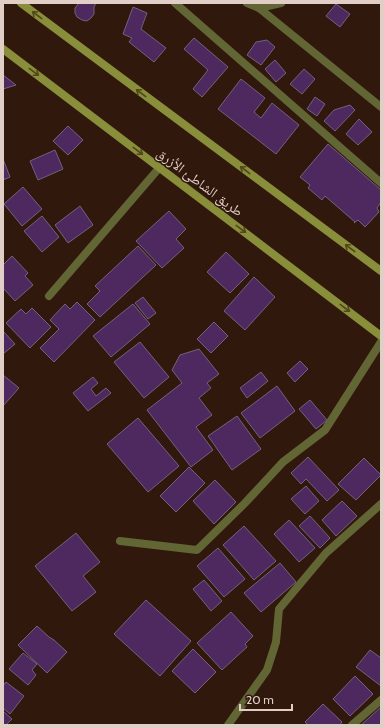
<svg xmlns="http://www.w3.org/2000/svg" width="384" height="728" viewBox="0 0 384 728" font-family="Cabin,'Noto Naskh Arabic',sans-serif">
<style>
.building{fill:#4d2960;stroke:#72627c}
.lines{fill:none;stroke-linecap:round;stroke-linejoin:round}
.minor{stroke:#626634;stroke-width:8}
.secondary{stroke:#888e39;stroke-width:8}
.oneway{stroke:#54471e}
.labels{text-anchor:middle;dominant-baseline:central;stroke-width:3;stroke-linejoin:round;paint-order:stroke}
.street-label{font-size:14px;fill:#e1cfc7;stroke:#31180c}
</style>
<rect width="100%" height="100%" fill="#31180c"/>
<!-- building -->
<g class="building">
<polygon points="79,3 96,3 94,7 94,14 91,18 87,21 82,20 77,17 75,13 75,8"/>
<polygon points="336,4 350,14 340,27 326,16"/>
<polygon points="133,7 147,13 141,29 166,48 154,62 129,42 132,38 123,34"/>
<polygon points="194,38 228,67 202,97 193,89 208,70 184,49"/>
<polygon points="267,40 275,47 261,65 247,55 256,42"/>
<polygon points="275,60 286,73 276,82 265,69"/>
<polygon points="304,69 315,79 302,94 290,84"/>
<polygon points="3,75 16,85 3,89"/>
<polygon points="241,79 265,98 254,112 261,118 272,103 299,125 276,154 218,109"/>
<polygon points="315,97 325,104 317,116 307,109"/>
<polygon points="350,105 355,110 335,131 324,121 334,110"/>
<polygon points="359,119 372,132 358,145 346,134"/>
<polygon points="68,126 83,140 68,155 53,141"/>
<polygon points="328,144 381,190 381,202 377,208 379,212 365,227 358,220 354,223 355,222 325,196 322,200 308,188 310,185 300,177"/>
<polygon points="55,150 63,169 38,180 30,161"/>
<polygon points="3,159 10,177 3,180"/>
<polygon points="23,187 42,209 22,226 4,204"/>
<polygon points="80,206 93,225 68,243 55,225"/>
<polygon points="169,211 186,229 176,239 184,248 162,268 136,241"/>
<polygon points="42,216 59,237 42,252 24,231"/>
<polygon points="138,246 156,265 100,317 87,304 100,291 95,286"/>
<polygon points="226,252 249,274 230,293 207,272"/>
<polygon points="12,256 28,273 25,276 33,285 15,301 3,288 3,265"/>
<polygon points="254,277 275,297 245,330 224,311"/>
<polygon points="143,297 156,313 148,319 135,303"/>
<polygon points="77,302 95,320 54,362 40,348 59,329 50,320 65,304 70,309"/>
<polygon points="133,304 150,324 111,357 93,336"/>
<polygon points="32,308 51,327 30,348 6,323 21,309 26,314"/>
<polygon points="214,322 228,336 211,353 197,339"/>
<polygon points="3,331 15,344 3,354"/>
<polygon points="140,342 169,377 144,398 114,362"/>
<polygon points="199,349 219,374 207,383 211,388 199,398 212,415 196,427 213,450 191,467 147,410 182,383 172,370 180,355"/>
<polygon points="300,361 308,369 295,382 287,373"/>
<polygon points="261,372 268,381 247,398 240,388"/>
<polygon points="3,375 19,388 3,406"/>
<polygon points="93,377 98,383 91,389 96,396 106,388 111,393 88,411 73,393"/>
<polygon points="277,386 295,411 260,438 241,413"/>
<polygon points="310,400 327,420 316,429 299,409"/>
<polygon points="237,416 261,449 232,470 208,436"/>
<polygon points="138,418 179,466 148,492 107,444"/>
<polygon points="308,457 339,490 327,501 306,479 301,484 291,473"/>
<polygon points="364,458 381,475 356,500 338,484"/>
<polygon points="189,467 205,483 176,512 160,496"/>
<polygon points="215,480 236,502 214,524 193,501"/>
<polygon points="306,486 319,501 305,514 291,499"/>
<polygon points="342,501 357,516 336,536 322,520"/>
<polygon points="310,516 330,538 320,548 299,526"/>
<polygon points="289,520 315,548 299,562 274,534"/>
<polygon points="244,526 276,561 254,580 223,545"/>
<polygon points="76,533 100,562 83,576 96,592 72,611 35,566"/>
<polygon points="218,548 245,579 224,597 197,566"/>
<polygon points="280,563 296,582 261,612 244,593"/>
<polygon points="204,580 222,601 211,611 193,589"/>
<polygon points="146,600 191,641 160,676 114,634"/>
<polygon points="231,612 253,636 245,644 247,647 222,670 197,643"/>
<polygon points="37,626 49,637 54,640 67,652 47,673 18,645"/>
<polygon points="193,649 216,672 195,693 172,671"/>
<polygon points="370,650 381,658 381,686 356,667"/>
<polygon points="23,653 37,664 32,670 36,675 28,685 9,669"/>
<polygon points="355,676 373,694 350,716 333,699"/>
<polygon points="6,682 24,696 10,714 3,708 3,686"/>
<polygon points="323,704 342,722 340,725 308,725 305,722"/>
<polygon points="381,707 381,725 361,725"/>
<polygon points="3,711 12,719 6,725 3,725"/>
</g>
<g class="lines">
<!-- minor -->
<g class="minor">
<polyline points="175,3 381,183"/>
<polyline points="247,3 259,8"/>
<polyline points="281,3 259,8 381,107"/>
<polyline points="49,296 160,167"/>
<polyline points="120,541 197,550 245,503 283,462 325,430 381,342"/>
<polyline points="228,725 267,670 276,642 279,609 326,553 381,504"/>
<polyline points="352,725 381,700"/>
</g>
<!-- secondary -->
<g class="secondary">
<polyline points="21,3 381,271"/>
<polyline points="3,49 381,336"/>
</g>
</g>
<!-- one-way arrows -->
<defs><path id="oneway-shaft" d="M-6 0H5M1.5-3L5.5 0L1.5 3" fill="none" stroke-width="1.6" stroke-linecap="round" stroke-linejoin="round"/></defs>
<g class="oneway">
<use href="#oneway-shaft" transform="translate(37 15) rotate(-143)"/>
<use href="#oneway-shaft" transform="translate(34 72) rotate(37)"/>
<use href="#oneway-shaft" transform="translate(141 93) rotate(-143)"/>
<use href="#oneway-shaft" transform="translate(138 151) rotate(37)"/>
<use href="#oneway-shaft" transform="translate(245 170) rotate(-143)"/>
<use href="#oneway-shaft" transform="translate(241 229) rotate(37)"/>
<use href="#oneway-shaft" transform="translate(350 248) rotate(-143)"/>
<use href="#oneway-shaft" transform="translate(345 308) rotate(37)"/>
</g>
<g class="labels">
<!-- street labels -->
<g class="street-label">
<text transform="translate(200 182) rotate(37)">طريق الشاطئ الأزرق</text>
</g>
</g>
<!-- border -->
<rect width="384" height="728" fill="none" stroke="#e1cfc7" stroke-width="8"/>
<!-- scale -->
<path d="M240 704v6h52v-6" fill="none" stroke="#e1cfc7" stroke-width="2"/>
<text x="246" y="704" font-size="12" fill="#e1cfc7" stroke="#31180c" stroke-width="3" paint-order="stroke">20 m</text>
</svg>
